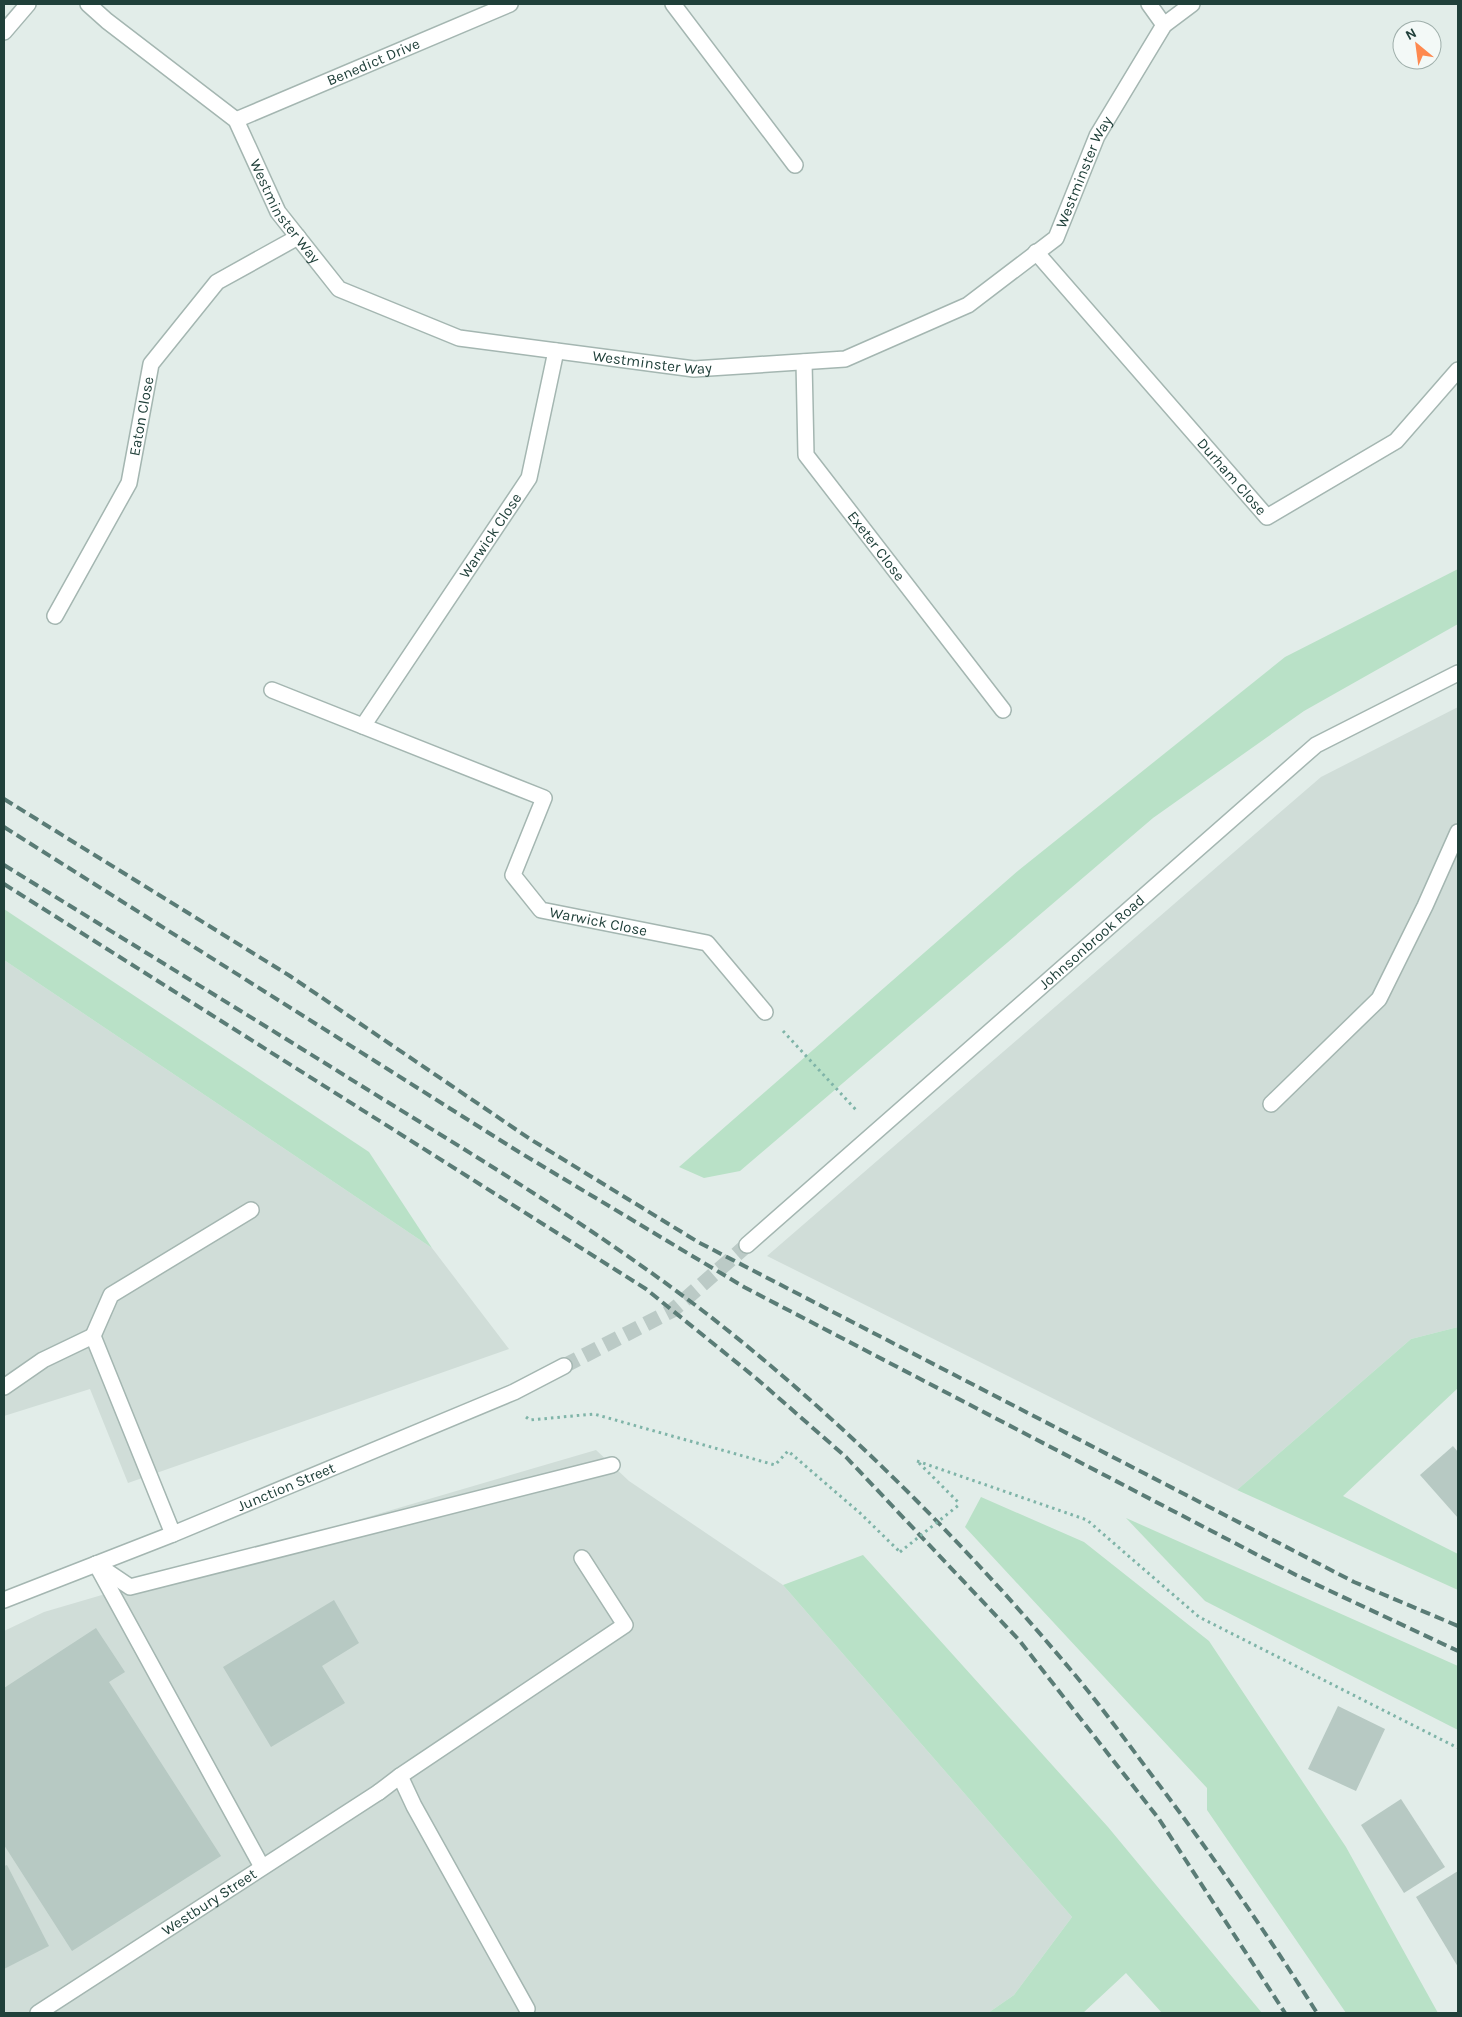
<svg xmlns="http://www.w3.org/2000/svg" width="1462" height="2017" viewBox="0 0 1462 2017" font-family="Karla,sans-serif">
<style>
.built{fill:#d0ddd8}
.green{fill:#b9e1c7}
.building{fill:#b7c9c3}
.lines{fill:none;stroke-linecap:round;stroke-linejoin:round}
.minor-tunnel{stroke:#bbcac6;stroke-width:15;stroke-dasharray:15 8;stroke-linecap:butt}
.service-casing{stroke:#a4b6b1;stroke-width:18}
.minor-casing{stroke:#a4b6b1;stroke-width:18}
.path{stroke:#7fb4a8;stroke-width:3;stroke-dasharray:2.5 4;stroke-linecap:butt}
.service{stroke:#fff;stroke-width:15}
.minor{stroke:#fff;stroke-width:15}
.rail{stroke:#5a7c76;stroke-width:4;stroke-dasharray:10 5;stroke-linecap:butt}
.path-bridge{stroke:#7fb4a8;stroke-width:3;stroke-dasharray:2.5 4;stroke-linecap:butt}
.labels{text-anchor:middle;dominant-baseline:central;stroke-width:4;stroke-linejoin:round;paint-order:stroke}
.street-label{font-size:15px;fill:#20403a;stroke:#f3f9f7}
</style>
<rect width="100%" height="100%" fill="#e2ede9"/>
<!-- built -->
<g class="built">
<polygon points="1458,707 1458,996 1457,1000 1458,1003 1458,1327 1411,1339 1237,1490 767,1256 1321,777"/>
<polygon points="4,960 432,1248 509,1349 128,1483 90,1389 4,1416"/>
<polygon points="596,1450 629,1481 783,1585 1072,1917 1014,1995 988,2013 4,2013 4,1631 44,1612"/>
</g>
<!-- green -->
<g class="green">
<polygon points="1458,569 1458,624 1304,711 1153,818 740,1171 704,1178 679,1167 1019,870 1285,657"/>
<polygon points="4,909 369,1152 432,1248 4,960"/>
<polygon points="1458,1327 1458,1388 1343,1496 1458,1554 1458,1590 1237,1490 1411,1339"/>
<polygon points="981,1497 1084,1542 1209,1641 1346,1847 1438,2013 1346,2013 1207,1810 1207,1788 965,1527"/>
<polygon points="1126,1518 1458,1666 1458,1730 1205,1601"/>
<polygon points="863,1555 1108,1827 1262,2013 1162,2013 1126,1973 1083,2013 988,2013 1014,1995 1072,1917 783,1585"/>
</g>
<!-- building -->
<g class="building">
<polygon points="1453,1446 1458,1452 1458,1518 1420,1475"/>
<polygon points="334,1600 359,1643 322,1666 345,1703 271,1747 223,1667"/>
<polygon points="96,1628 125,1672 109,1682 221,1856 72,1951 4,1845 4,1688"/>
<polygon points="1338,1706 1385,1729 1356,1791 1308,1769"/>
<polygon points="1401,1799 1445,1867 1404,1893 1361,1825"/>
<polygon points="7,1865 49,1946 4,1969 4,1866"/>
<polygon points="1458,1871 1458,1967 1416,1897"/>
</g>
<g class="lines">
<!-- minor-tunnel -->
<polyline class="minor-tunnel" points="564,1366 673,1310 747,1245"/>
<!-- service casing -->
<g class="service-casing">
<g id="service">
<polyline points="1271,1104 1379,999 1425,906 1458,832"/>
<polyline points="93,1336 111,1295 251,1210"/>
<polyline points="4,1387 43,1360 93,1336 173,1534"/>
<polyline points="96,1564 130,1587 612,1465"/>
<polyline points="400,1776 625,1625 582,1558"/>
<polyline points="379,1792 400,1776 414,1806 527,2009"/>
</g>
</g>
<!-- minor casing -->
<g class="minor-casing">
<g id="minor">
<path id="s1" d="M88,4L107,21L236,120L278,212L339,289L459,338L694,369L845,359L968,305L1056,238L1097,136L1164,25L1192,4"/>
<polyline points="673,4 795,165"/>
<polyline points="1149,4 1164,25"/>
<polyline points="4,32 28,4"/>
<path id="s2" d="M236,120L510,4"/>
<path id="s3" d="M1036,252L1267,517L1396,441L1458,370"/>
<path id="s4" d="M804,362L806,455L1003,710"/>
<path id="s5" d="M55,616L129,483L151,364L217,282L298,237"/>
<path id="s6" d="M272,690L544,798L513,875L541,910L707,943L765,1012"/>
<path id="s7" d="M363,726L529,478L556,351"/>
<path id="s8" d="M747,1245L1316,745L1458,673"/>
<polyline points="96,1564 262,1867"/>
<path id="s9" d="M4,1600L173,1534L514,1392L564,1366"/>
<path id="s10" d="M38,2013L379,1792"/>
</g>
</g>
<!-- path -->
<g class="path">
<polyline points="783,1031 857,1111"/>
<polyline points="526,1417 530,1420 594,1414 775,1465 788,1451 860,1513 900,1552"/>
<polyline points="917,1461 1087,1520 1199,1617 1458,1748"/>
<polyline points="919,1463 960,1504"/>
</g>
<!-- service -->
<use href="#service" class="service"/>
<!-- minor -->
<use href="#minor" class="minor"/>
<!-- rail -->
<g class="rail">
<polyline points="4,799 290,976 530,1139 698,1242 1354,1582 1458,1626"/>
<polyline points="4,827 519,1152 744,1287 1296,1575 1458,1651"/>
<path d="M4,865C130,943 256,1020 381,1098C492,1166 604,1235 707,1314C843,1420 970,1548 1080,1681C1110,1718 1137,1756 1166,1794C1219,1865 1270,1938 1317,2013"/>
<polyline points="4,884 646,1289 757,1379 846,1457 1019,1640 1159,1819 1285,2013"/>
</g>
<!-- path-bridge -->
<polyline class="path-bridge" points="900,1552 960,1504"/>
</g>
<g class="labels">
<!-- street labels -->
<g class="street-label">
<text stroke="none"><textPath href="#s2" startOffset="149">Benedict Drive</textPath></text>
<text stroke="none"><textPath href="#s1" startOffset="1222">Westminster Way</textPath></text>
<text stroke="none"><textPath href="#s1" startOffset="292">Westminster Way</textPath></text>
<text stroke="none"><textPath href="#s1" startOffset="712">Westminster Way</textPath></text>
<text stroke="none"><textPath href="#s5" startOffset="220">Eaton Close</textPath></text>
<text stroke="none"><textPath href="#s3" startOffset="298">Durham Close</textPath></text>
<text stroke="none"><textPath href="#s7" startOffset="229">Warwick Close</textPath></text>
<text stroke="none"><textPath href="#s4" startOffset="208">Exeter Close</textPath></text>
<text stroke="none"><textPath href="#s6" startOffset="479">Warwick Close</textPath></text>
<text stroke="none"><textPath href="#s8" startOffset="459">Johnsonbrook Road</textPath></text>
<text stroke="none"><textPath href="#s9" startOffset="304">Junction Street</textPath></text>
<text stroke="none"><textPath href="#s10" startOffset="204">Westbury Street</textPath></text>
</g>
</g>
<!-- border -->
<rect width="1462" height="2017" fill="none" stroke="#20403a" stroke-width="10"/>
<!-- north arrow -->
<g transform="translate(1417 45) rotate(331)"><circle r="24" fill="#f3f9f7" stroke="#9fafab"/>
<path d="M0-4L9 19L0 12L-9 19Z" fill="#fe894f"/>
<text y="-8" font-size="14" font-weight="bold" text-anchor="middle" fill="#20403a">N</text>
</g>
</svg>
